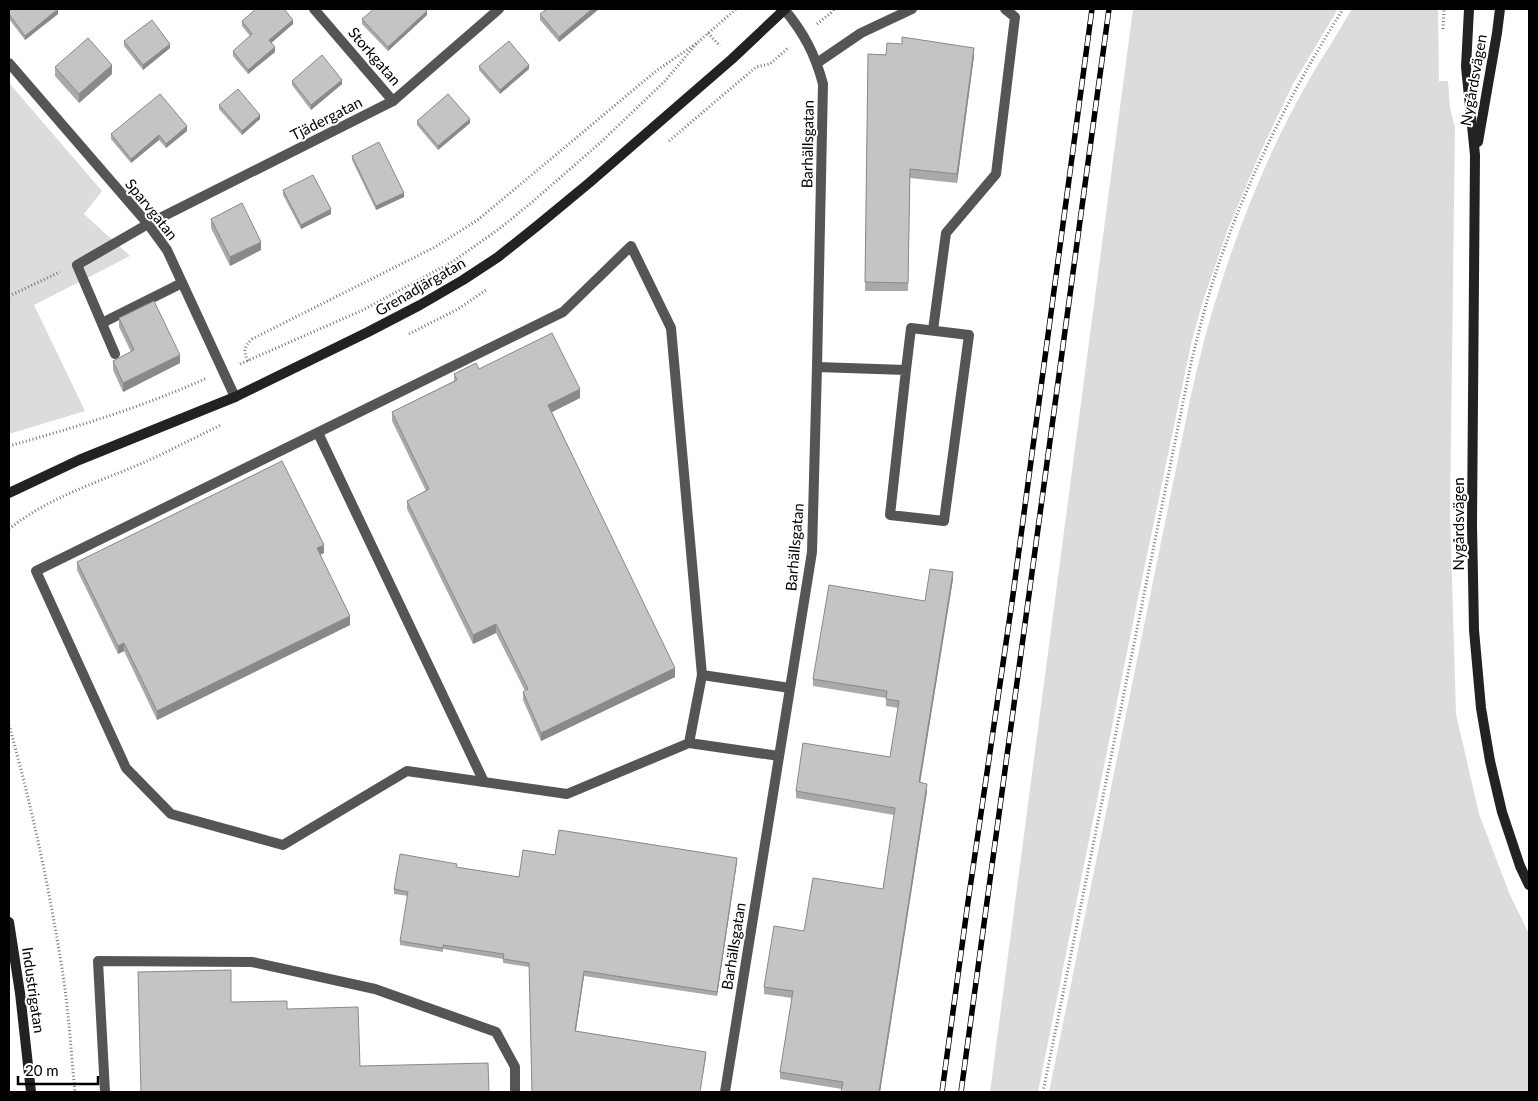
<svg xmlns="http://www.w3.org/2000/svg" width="1538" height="1101" viewBox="0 0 1538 1101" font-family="Lato,sans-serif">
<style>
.green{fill:#dcdcdc}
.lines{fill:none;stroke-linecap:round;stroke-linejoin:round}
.path{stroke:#777;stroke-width:3;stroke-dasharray:1 2.5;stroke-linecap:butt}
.lane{stroke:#555;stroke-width:10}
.street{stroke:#555;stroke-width:10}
.secondary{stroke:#222;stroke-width:10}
.rail-casing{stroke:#000;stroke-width:5.5}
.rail{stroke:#fff;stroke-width:4;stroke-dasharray:11;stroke-linecap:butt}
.wall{fill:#a9a9a9}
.shaded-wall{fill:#898989}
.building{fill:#c4c4c4;stroke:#898989}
.labels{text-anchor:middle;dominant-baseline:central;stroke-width:4;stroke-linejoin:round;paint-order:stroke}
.street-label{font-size:15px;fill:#000;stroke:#fff}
</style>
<rect width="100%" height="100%" fill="#fff"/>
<!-- green -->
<g class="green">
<polygon points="1133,9 1338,9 1293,84 1261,151 1228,229 1203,301 1192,340 1137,603 1038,1092 990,1092"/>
<path d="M1352,9H1438L1439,81H1448L1450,107L1455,128L1450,513L1456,714L1479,814L1510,895L1529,934V1092H1049L1191,395C1199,361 1207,326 1218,293C1240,222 1269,151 1305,87C1320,60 1337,35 1352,9Z"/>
<polygon points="9,83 102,191 84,214 130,256 34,305 85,411 9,434"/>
</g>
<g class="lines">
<!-- path -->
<g class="path">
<polyline points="817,24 832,12 834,9"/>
<polyline points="1443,29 1444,9"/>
<polyline points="708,33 720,46"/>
<polyline points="669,141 756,67 770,64 789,47"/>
<polyline points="9,296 60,272"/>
<polyline points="409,334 458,309 486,290"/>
<path d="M248,361C243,351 244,347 252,339L435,247L479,219L656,71L697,43L736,9"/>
<polyline points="240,364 363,310 452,262 499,229 531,203 600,143 665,81 697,43"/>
<path d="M9,446C76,427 143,407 207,378"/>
<path d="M9,529C49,497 99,482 145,462C171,450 196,437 221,425"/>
<path d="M9,725C32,807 50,891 63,975C69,1014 71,1053 75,1092"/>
<path d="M1043,1092L1191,363C1198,335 1205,306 1214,278C1245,183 1290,93 1343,9"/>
</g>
<!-- lane -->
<g class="lane">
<polyline points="817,63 861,33 912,9"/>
<polygon points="631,246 671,328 702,675 689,743 567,794 407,771 283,845 171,814 126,768 36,571 563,312"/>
<polyline points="102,323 182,283"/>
<polyline points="933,330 946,233 996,174 1015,17 1005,9"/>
<polyline points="115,354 77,265 148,224"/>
<polyline points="817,367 906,370 890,515 944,521 969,335 911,328 906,370"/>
<polyline points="318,433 484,782"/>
<polyline points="702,675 790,688"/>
<polyline points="689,743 779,756"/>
<polyline points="105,1092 98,961 252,962 375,989 496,1032 515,1067 515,1092"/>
</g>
<!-- street -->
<g class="street">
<polyline points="314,9 393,101"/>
<polyline points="9,63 148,224 167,250 235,397"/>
<polyline points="148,224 393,101 499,9"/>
<path d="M725,1092L812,552L817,367L823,84C815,54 804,33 784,9"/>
</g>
<!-- secondary -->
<g class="secondary">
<polyline points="1469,9 1466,67 1475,155 1472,524 1474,630 1481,708 1490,761 1502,812 1520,866 1529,885"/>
<polyline points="1478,142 1497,33 1500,9"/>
<polyline points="9,493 79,460 235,397 368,332 420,305 463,280 498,257 537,226 589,183 732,59 785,9"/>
<polyline points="9,922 20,993 31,1092"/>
</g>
<!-- rail casing -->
<g class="rail-casing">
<g id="rail">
<polyline points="942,1092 968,902 1012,602 1092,9"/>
<polyline points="961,1092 1109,9"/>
</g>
</g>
<!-- rail -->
<use href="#rail" class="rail"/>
</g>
<!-- wall -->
<g class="wall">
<polygon points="9,9 58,14 25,40 9,19"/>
<polygon points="547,9 599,9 559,42 540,20 540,14"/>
<polygon points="427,15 388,51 362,24 362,19"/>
<polygon points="242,21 293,24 271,43 275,52 248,74 233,56 233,51 250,36 242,26"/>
<polygon points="124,41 170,48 143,70 124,46"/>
<polygon points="868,54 974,56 957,183 910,178 908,291 865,291"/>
<polygon points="479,66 529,69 500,94 479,70"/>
<polygon points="55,67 112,74 79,103 55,76"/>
<polygon points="292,81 342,84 311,110 292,85"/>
<polygon points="219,105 260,119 242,135 219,109"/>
<polygon points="417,121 470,123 438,150 417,125"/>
<polygon points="187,131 166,148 159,140 131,163 111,139 111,134"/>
<polygon points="352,156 404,197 376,210 352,160"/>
<polygon points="283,190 331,214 301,229 283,195"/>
<polygon points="211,219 261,250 230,266 211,228"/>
<polygon points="119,318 180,363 123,392 113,370 113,361 131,352 119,327"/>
<polygon points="479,369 580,398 552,412 675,677 541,741 523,700 523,692 525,691 496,633 473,644 407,509 407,501 426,491 392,421 392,412 454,381 454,374"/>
<polygon points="324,553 320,555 350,625 157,720 124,651 118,654 77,570 77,562"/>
<polygon points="953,579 920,783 927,791 880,1092 841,1092 842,1089 780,1079 780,1072 792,998 764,994 764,987 804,931 883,889 894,815 796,798 796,791 890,757 898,708 886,706 886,698 813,686 813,679 925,601"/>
<polygon points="555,855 737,862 717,996 584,976 576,1031 706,1057 532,1092 529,967 503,963 503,959 443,949 443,952 400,945 400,941 408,896 394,894 394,889 457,868 519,877"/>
</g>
<!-- shaded-wall -->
<g class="shaded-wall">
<polygon points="58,9 58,14 25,40 25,36"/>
<polygon points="592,9 599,9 559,42 559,37"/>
<polygon points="427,11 427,15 388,51 388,47"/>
<polygon points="293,20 293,24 269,45 269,40"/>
<polygon points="170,44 170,48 143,70 143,65"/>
<polygon points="275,47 275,52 248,74 248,70"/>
<polygon points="974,48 974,56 957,183 957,174"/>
<polygon points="112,65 112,74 79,103 79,94"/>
<polygon points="529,65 529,69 500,94 500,90"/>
<polygon points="342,80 342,84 311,110 311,105"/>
<polygon points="260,115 260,119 242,135 242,131"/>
<polygon points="470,119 470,123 438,150 438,146"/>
<polygon points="187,126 187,131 166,148 166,144"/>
<polygon points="159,135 159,140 131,163 131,159"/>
<polygon points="404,193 404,197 376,210 376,206"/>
<polygon points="331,209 331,214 301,229 301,225"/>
<polygon points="261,242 261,250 230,266 230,257"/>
<polygon points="180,355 180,363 123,392 123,383"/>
<polygon points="580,389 580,398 548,414 548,405"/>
<polygon points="324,545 324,553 317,556 317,548"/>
<polygon points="953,572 953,579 919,789 919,782"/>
<polygon points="350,616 350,625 157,720 157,711"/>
<polygon points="496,624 496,633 473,644 473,635"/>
<polygon points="124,643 124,651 118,654 118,646"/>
<polygon points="675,668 675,677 541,741 541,733"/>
<polygon points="927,784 927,791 880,1092 879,1092"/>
<polygon points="737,858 737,862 717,996 717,992"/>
<polygon points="584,971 584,976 575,1035 575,1031"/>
<polygon points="706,1052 706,1057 700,1092"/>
</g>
<!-- building -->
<g class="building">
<polygon points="9,9 58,9 25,36 9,14"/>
<polygon points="256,9 284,9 293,20 269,40 275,47 248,70 233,51 252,34 242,21"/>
<polygon points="374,9 425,9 427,11 388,47 362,19"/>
<polygon points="547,9 592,9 559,37 540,14"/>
<polygon points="152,20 170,44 143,65 124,41"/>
<polygon points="902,37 974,48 957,174 910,169 908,283 865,282 868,54 886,55 887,43 902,44"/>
<polygon points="88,38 112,65 79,94 55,67"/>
<polygon points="509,41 529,65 500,90 479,66"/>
<polygon points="322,55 342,80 311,105 292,81"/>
<polygon points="238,89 260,115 242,131 219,105"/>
<polygon points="160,94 187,126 166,144 159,135 131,159 111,134"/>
<polygon points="448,94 470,119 438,146 417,121"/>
<polygon points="379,142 404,193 376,206 352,156"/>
<polygon points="313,175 331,209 301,225 283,190"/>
<polygon points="242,203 261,242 230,257 211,219"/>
<polygon points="154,301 180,355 123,383 113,361 134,350 119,318"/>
<polygon points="552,333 580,389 548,405 675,668 541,733 523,692 528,689 496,624 473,635 407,501 429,489 392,412 457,380 454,374 476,363 479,369"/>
<polygon points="282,461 324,545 317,548 350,616 157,711 124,643 118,646 77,562"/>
<polygon points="930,569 953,572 919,782 927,784 879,1092 841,1092 843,1082 780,1072 793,991 764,987 774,926 804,931 813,878 883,889 895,808 796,791 803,743 890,757 899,701 886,699 887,691 813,679 829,585 925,601"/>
<polygon points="559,830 737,858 717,992 584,971 575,1031 706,1052 700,1092 532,1092 529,963 503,959 504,954 443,945 443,948 400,941 408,892 394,889 400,854 457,864 456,867 519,877 523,850 555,855"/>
<polygon points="231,970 231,1002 287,1001 287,1009 358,1007 360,1066 488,1063 489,1092 141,1092 138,972"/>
</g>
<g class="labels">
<!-- street labels -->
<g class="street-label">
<text transform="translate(375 56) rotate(49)">Storkgatan</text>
<text transform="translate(1473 80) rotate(-80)">Nygårdsvägen</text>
<text transform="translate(326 118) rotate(-27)">Tjädergatan</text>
<text transform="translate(807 144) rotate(-89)">Barhällsgatan</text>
<text transform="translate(152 209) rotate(51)">Sparvgatan</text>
<text transform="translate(420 286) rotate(-30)">Grenadjärgatan</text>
<text transform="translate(1458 524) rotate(-90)">Nygårdsvägen</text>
<text transform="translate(794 547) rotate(-85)">Barhällsgatan</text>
<text transform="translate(733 946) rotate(-81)">Barhällsgatan</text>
<text transform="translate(34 990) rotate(82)">Industrigatan</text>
</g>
</g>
<!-- border -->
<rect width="1538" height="1101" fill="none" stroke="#000000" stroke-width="20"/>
<!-- scale -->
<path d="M18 1076v8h80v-8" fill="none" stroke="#000000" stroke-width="2.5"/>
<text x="25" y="1076" font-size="15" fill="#000000" stroke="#ffffff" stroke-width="4" paint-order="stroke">20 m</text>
</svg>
